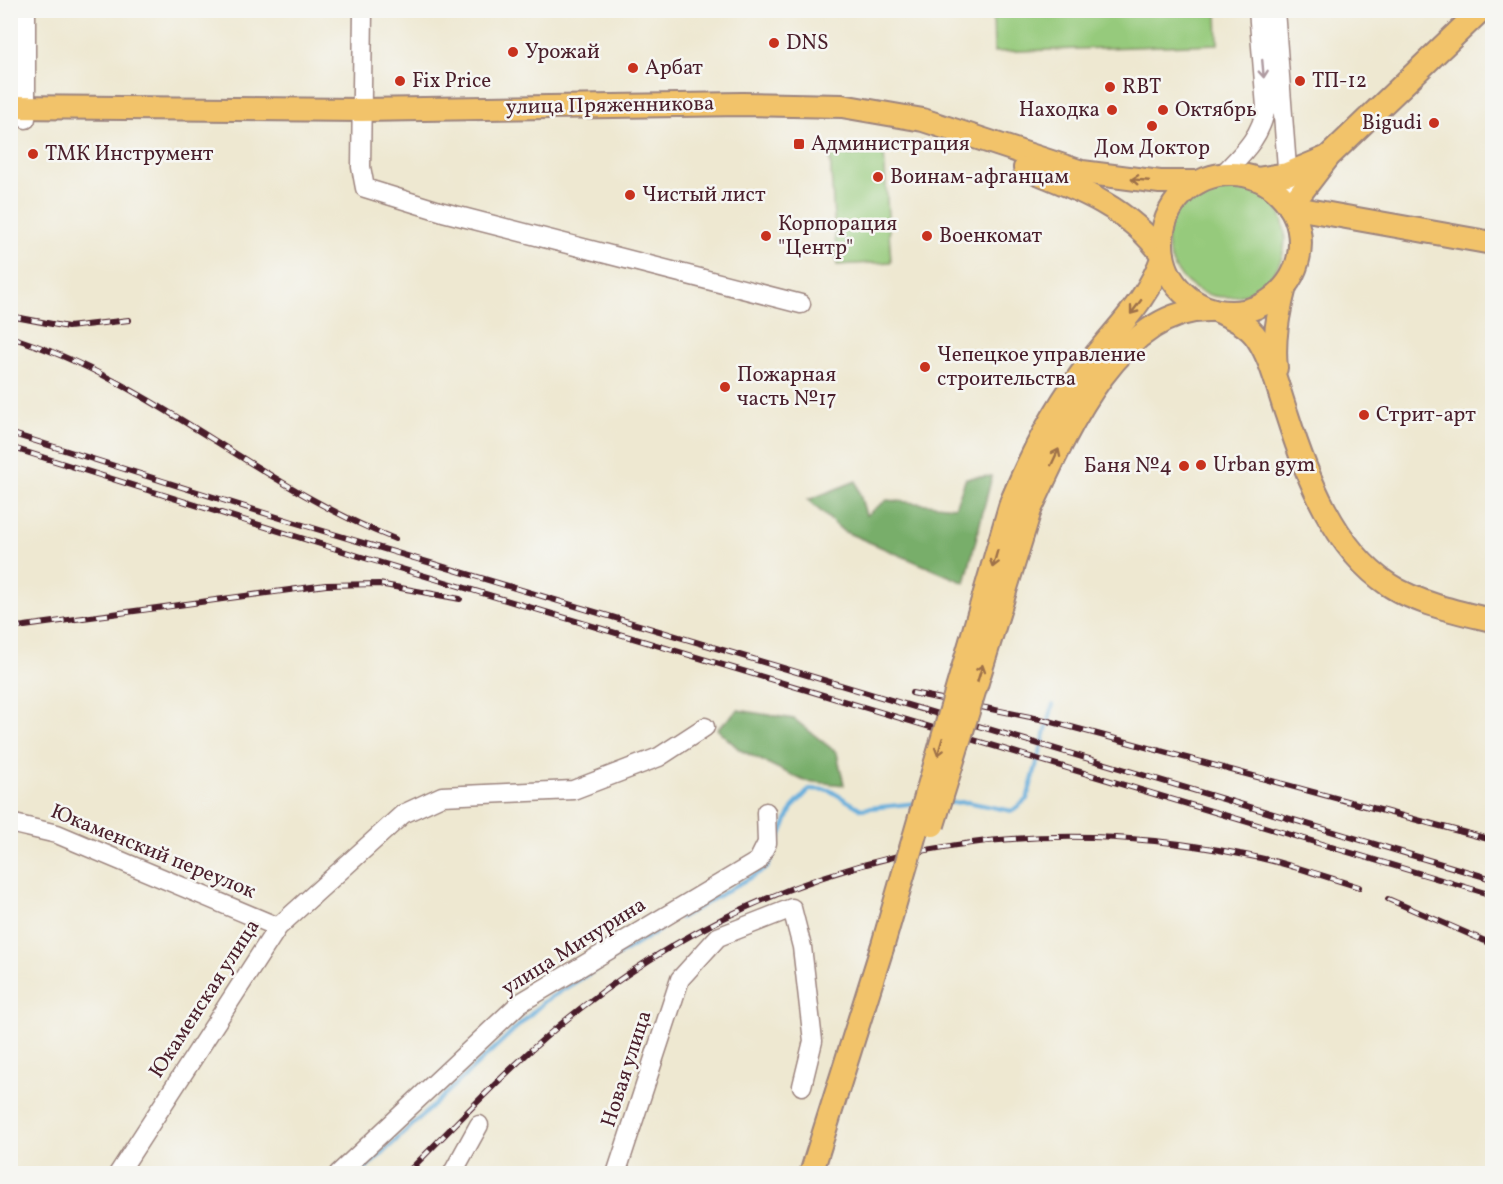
<svg xmlns="http://www.w3.org/2000/svg" width="1503" height="1184" viewBox="0 0 1503 1184" font-family="Vollkorn,serif">
<style>
.green{fill:#96ca7b;stroke:#707453;stroke-width:1.5}
.forest{fill:#78ae6b;stroke:#61664b;stroke-width:1.5}
.lines{fill:none;stroke-linecap:round;stroke-linejoin:round}
.stream{stroke:#64addc;stroke-width:4}
.minor-casing{stroke:#9c847e;stroke-width:21}
.major-casing{stroke:#9c847e;stroke-width:26}
.minor{stroke:#fff;stroke-width:18}
.major{stroke:#f2c36a;stroke-width:22}
.rail-casing{stroke:#4a1f2b;stroke-width:6}
.rail{stroke:#f6f6f2;stroke-width:4;stroke-dasharray:11;stroke-linecap:butt}
.major-bridge-casing{stroke:#9c847e;stroke-width:26;stroke-linecap:butt}
.major-bridge{stroke:#f2c36a;stroke-width:22}
.oneway{stroke:#ae9aa0}
.oneway2{stroke:#9e714a}
.poi-dot{fill:#c8321e;stroke:#f6f6f2;stroke-width:2}
.labels{text-anchor:middle;dominant-baseline:central;stroke-width:5;stroke-linejoin:round;paint-order:stroke}
.poi-label{font-size:21px;fill:#4a1f2b;stroke:#f6f6f2;text-anchor:start}
.street-label{font-size:21px;fill:#4a1f2b;stroke:#f6f6f2}
</style>
<rect width="100%" height="100%" fill="#f6f6f2"/>
<filter id="ink" filterUnits="userSpaceOnUse"><feTurbulence type="fractalNoise" baseFrequency=".0167" numOctaves="2"/><feDisplacementMap in="SourceGraphic" scale="12" xChannelSelector="R" yChannelSelector="G"/><feConvolveMatrix kernelMatrix="1 2 1 2 8 2 1 2 1" color-interpolation-filters="sRGB"/></filter>
<filter id="wash" filterUnits="userSpaceOnUse"><feTurbulence type="fractalNoise" baseFrequency=".008" numOctaves="4" result="noise"/><feDisplacementMap in="SourceGraphic" scale="24" xChannelSelector="R" yChannelSelector="G"/><feGaussianBlur stdDeviation="1.35" result="paint"/><feColorMatrix in="noise" values="0 0 0 0 0 0 0 0 0 0 0 0 0 0 0 0 0 1.4 0 .05"/><feComposite in="paint" operator="in"/></filter>
<g filter="url(#wash)">
<rect width="100%" height="100%" fill="#eee8d1"/>
<!-- green -->
<g class="green">
<polygon points="993,11 1217,11 1218,44 994,52"/>
<polygon points="884,153 891,262 837,265 830,156"/>
<circle cx="1226" cy="238" r="59"/>
</g>
<!-- forest -->
<g class="forest">
<polygon points="992,476 965,583 843,531 808,500 856,481 866,515 887,500 955,507 966,478"/>
<polygon points="738,710 794,719 837,753 844,785 804,781 740,750 717,729"/>
</g>
<g class="lines">
<!-- stream -->
<g class="stream">
<polyline points="949,803 967,802 1012,811 1027,799 1053,705"/>
<polyline points="680,918 767,868 792,808 810,789 829,790 861,809 917,803"/>
<polyline points="360,1174 545,1001 661,929"/>
</g>
</g>
</g>
<g filter="url(#ink)">
<g class="lines">
<!-- minor casing -->
<g class="minor-casing">
<g id="minor">
<polyline points="363,10 361,167 365,188 443,212 801,304"/>
<polyline points="1275,10 1290,207"/>
<polyline points="26,119 26,10"/>
<path d="M1223,174C1243,153 1261,137 1266,107L1258,10"/>
<polyline points="10,823 57,834 278,927"/>
<polyline points="118,1174 278,927 403,814 442,796 573,790 659,757 705,727"/>
<polyline points="338,1174 520,1003 758,861 767,843 766,812"/>
<polyline points="452,1174 479,1125"/>
<polyline points="616,1174 680,979 718,937 792,908 802,947 813,1041 802,1086"/>
</g>
</g>
<!-- major casing -->
<g class="major-casing">
<g id="major">
<polyline points="10,107 362,110 742,104 842,106 923,120 1082,172 1160,182 1198,182"/>
<path d="M1025,168C1077,188 1130,208 1163,256"/>
<circle cx="1231" cy="243" r="69"/>
<polyline points="1257,179 1287,174 1328,157"/>
<polyline points="1290,207 1329,156 1481,10"/>
<polyline points="1290,207 1492,243"/>
<path d="M1220,312C1234,319 1248,325 1257,338C1272,360 1278,390 1287,415C1306,475 1334,549 1389,585C1416,603 1461,613 1492,620"/>
<path d="M1276,368C1273,340 1278,314 1285,287"/>
<path d="M1011,503C1031,454 1057,404 1090,362C1119,325 1147,301 1163,256"/>
<path d="M1030,510C1063,439 1118,308 1210,310"/>
<polyline points="811,1174 882,948"/>
</g>
</g>
<!-- minor -->
<use href="#minor" class="minor"/>
<!-- major -->
<use href="#major" class="major"/>
<!-- rail casing -->
<g class="rail-casing">
<g id="rail">
<polyline points="10,316 68,327 129,320"/>
<path d="M10,337C150,379 259,486 395,539"/>
<polyline points="10,433 293,522 1492,879"/>
<polyline points="10,447 365,558 1492,895"/>
<polyline points="10,628 326,585 379,584 460,599"/>
<polyline points="912,693 1045,720 1492,840"/>
<polyline points="1388,899 1492,944"/>
<path d="M406,1174C463,1117 518,1057 581,1008C774,859 1001,806 1240,854C1281,861 1320,875 1359,887"/>
</g>
</g>
<!-- rail -->
<use href="#rail" class="rail"/>
<!-- major-bridge casing -->
<g class="major-bridge-casing">
<g id="major-bridge">
<polyline points="933,825 1030,510"/>
<polyline points="882,948 1011,503"/>
</g>
</g>
<!-- major-bridge -->
<use href="#major-bridge" class="major-bridge"/>
</g>
<!-- one-way arrows -->
<defs><path id="oneway-shaft" d="M-6 0H5M1.5-3L5.5 0L1.5 3" fill="none" stroke-width="1.6" stroke-linecap="round" stroke-linejoin="round" transform="scale(1.5)"/></defs>
<use class="oneway" href="#oneway-shaft" transform="translate(1263 69) rotate(85)"/>
<g class="oneway2">
<use href="#oneway-shaft" transform="translate(1140 180) rotate(-175)"/>
<use href="#oneway-shaft" transform="translate(1136 307) rotate(127)"/>
<use href="#oneway-shaft" transform="translate(1055 457) rotate(-65)"/>
<use href="#oneway-shaft" transform="translate(995 559) rotate(106)"/>
<use href="#oneway-shaft" transform="translate(980 673) rotate(-73)"/>
<use href="#oneway-shaft" transform="translate(940 747) rotate(106)"/>
</g>
</g>
<!-- markers -->
<g class="poi-dot">
<circle cx="774" cy="43" r="6"/>
<circle cx="513" cy="52" r="6"/>
<circle cx="633" cy="68" r="6"/>
<circle cx="400" cy="81" r="6"/>
<circle cx="1300" cy="81" r="6"/>
<circle cx="1110" cy="87" r="6"/>
<circle cx="1112" cy="110" r="6"/>
<circle cx="1163" cy="110" r="6"/>
<circle cx="1434" cy="123" r="6"/>
<circle cx="1152" cy="126" r="6"/>
<rect x="793" y="138" width="12" height="12" rx="3"/>
<circle cx="33" cy="154" r="6"/>
<circle cx="878" cy="177" r="6"/>
<circle cx="630" cy="195" r="6"/>
<circle cx="766" cy="236" r="6"/>
<circle cx="927" cy="236" r="6"/>
<circle cx="925" cy="367" r="6"/>
<circle cx="725" cy="387" r="6"/>
<circle cx="1364" cy="415" r="6"/>
<circle cx="1201" cy="465" r="6"/>
<circle cx="1184" cy="466" r="6"/>
</g>
<g class="labels">
<!-- poi labels -->
<g class="poi-label">
<text x="786" y="43">DNS</text>
<text x="525" y="52">Урожай</text>
<text x="645" y="68">Арбат</text>
<text x="412" y="81">Fix Price</text>
<text x="1312" y="81">ТП-12</text>
<text x="1122" y="87">RBT</text>
<text x="1100" y="110" text-anchor="end">Находка</text>
<text x="1175" y="110">Октябрь</text>
<text x="1422" y="123" text-anchor="end">Bigudi</text>
<text x="811" y="144">Администрация</text>
<text x="1152" y="148" text-anchor="middle">Дом Доктор</text>
<text x="45" y="154">ТМК Инструмент</text>
<text x="890" y="177">Воинам-афганцам</text>
<text x="642" y="195">Чистый лист</text>
<text x="778" y="224">Корпорация<tspan x="778" dy="24">"Центр"</tspan></text>
<text x="939" y="236">Военкомат</text>
<text x="937" y="355">Чепецкое управление<tspan x="937" dy="24">строительства</tspan></text>
<text x="737" y="375">Пожарная<tspan x="737" dy="24">часть №17</tspan></text>
<text x="1376" y="415">Стрит-арт</text>
<text x="1213" y="465">Urban gym</text>
<text x="1172" y="466" text-anchor="end">Баня №4</text>
</g>
<!-- street labels -->
<g class="street-label">
<text transform="translate(610 106) rotate(-1)">улица Пряженникова</text>
<text transform="translate(153 852) rotate(22)">Юкаменский переулок</text>
<text transform="translate(574 947) rotate(-32)">улица Мичурина</text>
<text transform="translate(205 999) rotate(-57)">Юкаменская улица</text>
<text transform="translate(627 1069) rotate(-72)">Новая улица</text>
</g>
</g>
<!-- margin -->
<rect width="1503" height="1184" fill="none" stroke="#f6f6f2" stroke-width="36"/>
</svg>
